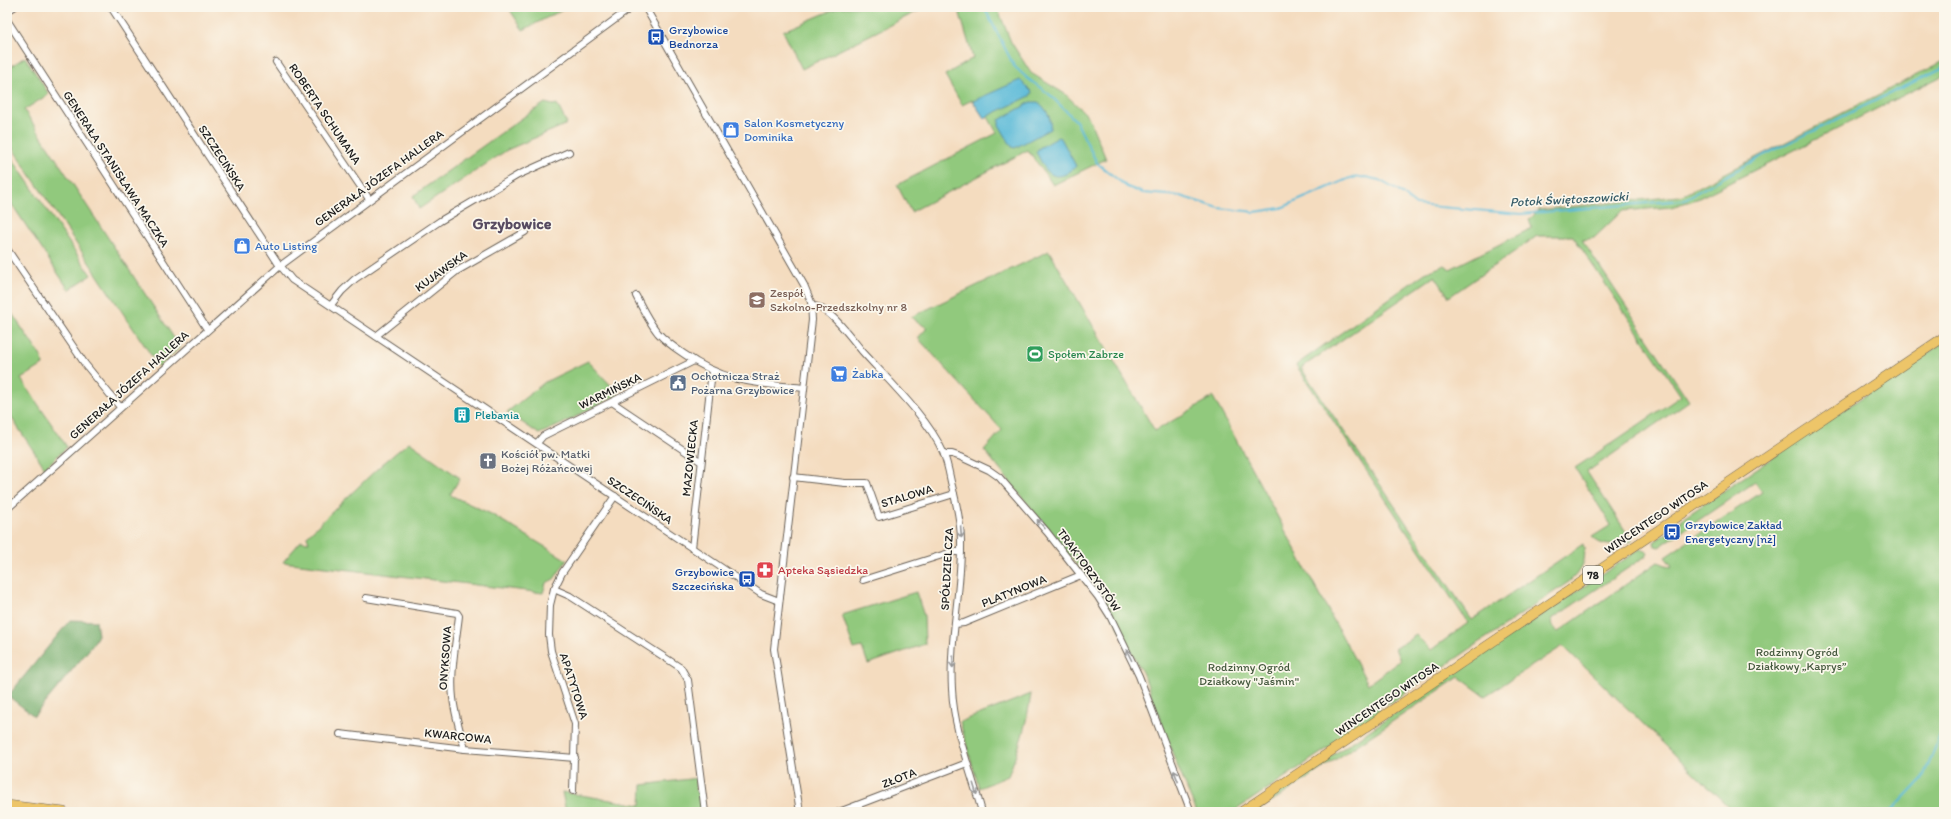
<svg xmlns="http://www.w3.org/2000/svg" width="1951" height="819" viewBox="0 0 1951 819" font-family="Itim,sans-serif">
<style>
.green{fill:#91c97d;stroke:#56724c}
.forest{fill:#74ad6c;stroke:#486444}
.water{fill:#5abad8;stroke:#3b6b7a}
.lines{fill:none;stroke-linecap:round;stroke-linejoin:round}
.stream{stroke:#5abad8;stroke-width:2}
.street-casing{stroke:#685f55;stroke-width:8}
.primary-casing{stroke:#685f55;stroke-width:10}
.street{stroke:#fff;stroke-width:6}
.primary{stroke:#edc569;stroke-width:9}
.oneway{stroke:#999}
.labels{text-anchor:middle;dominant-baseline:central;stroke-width:3.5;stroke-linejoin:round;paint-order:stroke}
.shield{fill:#fbf7ec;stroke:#5f5e5a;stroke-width:1}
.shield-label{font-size:11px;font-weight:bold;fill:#1c1c1c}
.transit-label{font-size:12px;fill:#164399;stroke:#fbf7ec;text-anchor:start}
.street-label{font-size:12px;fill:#1c1c1c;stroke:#fbf7ec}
.shop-label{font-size:12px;fill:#366cbe;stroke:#fbf7ec;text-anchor:start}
.education-label{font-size:12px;fill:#785e54;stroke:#fbf7ec;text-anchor:start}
.leisure-label{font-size:12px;fill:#27864d;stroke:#fbf7ec;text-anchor:start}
.service-label{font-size:12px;fill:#4e5e75;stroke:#fbf7ec;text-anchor:start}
.culture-label{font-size:12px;fill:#0d838f;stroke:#fbf7ec;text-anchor:start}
.worship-label{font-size:12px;fill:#5b616d;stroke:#fbf7ec;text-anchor:start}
.health-label{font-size:12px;fill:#be3a42;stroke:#fbf7ec;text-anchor:start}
.park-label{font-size:12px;fill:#45593e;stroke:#fbf7ec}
.water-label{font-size:13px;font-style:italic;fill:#355b67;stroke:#fbf7ec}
.district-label{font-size:16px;font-weight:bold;fill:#574b61;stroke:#fbf7ec}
</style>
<rect width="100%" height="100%" fill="#fbf7ec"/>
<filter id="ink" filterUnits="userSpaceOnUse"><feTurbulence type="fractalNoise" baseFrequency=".025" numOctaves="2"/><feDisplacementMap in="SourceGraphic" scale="8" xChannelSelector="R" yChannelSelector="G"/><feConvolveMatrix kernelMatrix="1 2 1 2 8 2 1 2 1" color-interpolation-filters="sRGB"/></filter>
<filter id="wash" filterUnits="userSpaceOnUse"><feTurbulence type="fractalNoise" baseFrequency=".012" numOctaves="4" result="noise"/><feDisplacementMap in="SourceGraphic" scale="16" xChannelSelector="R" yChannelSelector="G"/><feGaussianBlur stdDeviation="0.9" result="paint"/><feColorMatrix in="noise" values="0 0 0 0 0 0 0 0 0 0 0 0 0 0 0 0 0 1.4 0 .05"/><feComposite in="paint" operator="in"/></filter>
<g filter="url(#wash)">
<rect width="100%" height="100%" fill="#f4dcbf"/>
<!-- green -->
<g class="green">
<polygon points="508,7 568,7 523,30"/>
<polygon points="840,7 926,7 802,69 783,31"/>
<polygon points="958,7 997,7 1011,42 1031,73 1065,94 1088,116 1106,159 1053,185 1028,150 911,212 897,185 997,133 988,117 984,118 972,100 962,105 945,75 973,58"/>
<polygon points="25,57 49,94 24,110 180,347 159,367 7,140 7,69"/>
<path d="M1944,61V75L1697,199L1671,207L1622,211L1594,238L1582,240L1689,401L1587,472L1632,541C1617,545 1604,549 1592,537L1611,525L1575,468L1681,396L1573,236H1537L1449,297L1435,276L1301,368L1472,620L1583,544C1588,561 1581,570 1570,581L1392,702L1380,706L1374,705L1382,712L1233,812H1197L1176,763L1145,678L1103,597L984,450L1002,430L918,338L927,328L911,317L1049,251L1155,431L1213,397L1368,684L1401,660L1395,649L1416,635L1431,650L1468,623L1296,365L1425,273L1445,265L1450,269L1532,228L1529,220L1539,210L1679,196L1685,194Z"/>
<polygon points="545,103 553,105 557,104 567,124 507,150 419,209 413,196 525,116"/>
<polygon points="7,151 91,275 69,290 7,197"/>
<polygon points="7,306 42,358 43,365 21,379 67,447 45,468 7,411"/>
<polygon points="1944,342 1944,812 1734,812 1563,646 1485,696 1459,677 1284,794 1254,812 1248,812 1640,549 1648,552 1646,556 1552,619 1553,628 1558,632 1658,562 1671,567 1672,566 1665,557 1762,492 1755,482 1662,545 1659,547 1655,546 1654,542 1680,523 1682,519"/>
<polygon points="588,361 619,394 562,424 539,434 507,412 545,382"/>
<polygon points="409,442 460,478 450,495 491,514 567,560 554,579 546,583 543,593 283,562 301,541 309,542 307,536 380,466"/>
<polygon points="916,592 924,616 925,644 868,664 862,647 854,649 842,615"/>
<path d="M1031,694C1027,723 1019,749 1008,776L979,788L960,722Z"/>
<polygon points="697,778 698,784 695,787 696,792 699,792 702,811 701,812 566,812 562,792 641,805 642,785"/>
</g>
<!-- forest -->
<polygon class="forest" points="70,620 96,621 98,635 92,646 34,716 8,696"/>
<!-- water -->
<g class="water">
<polygon points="1020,80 1032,92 1030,96 984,118 973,101"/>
<path d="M1031,102H1038C1046,108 1052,118 1050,129L1015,148L1012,147L999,125V120Z"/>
<path d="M1059,137L1061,138L1076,166C1073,170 1070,171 1066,174C1049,182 1043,165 1036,152L1039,148Z"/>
</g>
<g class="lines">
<!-- stream -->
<g class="stream">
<polyline points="984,7 1014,66 1027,78 1049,94 1076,121 1097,163 1127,187 1143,193 1180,196 1219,208 1255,212 1281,208 1350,178 1365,177 1379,180 1397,190 1416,205 1521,214 1683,200 1764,155 1944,67"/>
<polyline points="1890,812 1924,776 1944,725"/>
</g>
</g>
</g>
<g filter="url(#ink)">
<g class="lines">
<!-- street casing -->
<g class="street-casing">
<g id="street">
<polyline points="111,7 278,263 292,280 692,548 761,594 779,601"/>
<polyline points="645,7 804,285 811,302 812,320 774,649 800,812"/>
<polyline points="7,11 14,7"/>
<polyline points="7,20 207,329"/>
<polyline points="276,62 369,199"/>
<polyline points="7,249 85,364 120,407"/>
<path d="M636,296C642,308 649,322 658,333C665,341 675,348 684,354C725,383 756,383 804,388"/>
<polyline points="331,305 342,291 355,279 440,221 518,175 569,152"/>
<path d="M812,306C828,305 852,339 862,351C888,380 928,418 943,452C947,461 949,472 951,482C956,501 961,521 961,541C962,590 949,640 952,689C954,732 971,771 982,812"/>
<polyline points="376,336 457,271 525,232"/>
<polyline points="612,402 700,461"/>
<polyline points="537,443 543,436 694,361"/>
<polyline points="944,454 952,454 961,457 989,470 999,477 1047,532 1098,597 1110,616 1139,676 1191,812"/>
<polyline points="793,477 845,483 867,483 879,517 954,494"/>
<polyline points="615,496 562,573 554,589 570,596 681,668 688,680 705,812"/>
<polyline points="7,509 280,266 632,7"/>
<polyline points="692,548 712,371"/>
<polyline points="863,580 952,552 961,552"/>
<polyline points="554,589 550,605 549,635 551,651 575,724 573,791"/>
<path d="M366,598L457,613L459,616C456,642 450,671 453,698C455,715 460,732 465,749"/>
<polyline points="955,624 964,623 1081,575"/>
<polyline points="340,734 465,749 575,758"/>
<polyline points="839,812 967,763"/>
</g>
</g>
<!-- primary casing -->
<g class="primary-casing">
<g id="primary">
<polyline points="7,805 64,812"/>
<polyline points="1241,812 1944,337"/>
</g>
</g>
<!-- street -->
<use href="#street" class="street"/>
<!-- primary -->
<use href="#primary" class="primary"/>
</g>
<!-- one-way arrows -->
<defs><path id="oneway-shaft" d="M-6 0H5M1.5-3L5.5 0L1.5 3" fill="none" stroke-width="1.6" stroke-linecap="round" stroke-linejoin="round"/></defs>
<g class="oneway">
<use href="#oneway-shaft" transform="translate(1041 524) rotate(-131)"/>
<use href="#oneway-shaft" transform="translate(961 532) rotate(86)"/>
<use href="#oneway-shaft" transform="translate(1129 655) rotate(-116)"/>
<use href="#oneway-shaft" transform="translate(953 662) rotate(93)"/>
<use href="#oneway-shaft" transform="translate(1176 776) rotate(-111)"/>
<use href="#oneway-shaft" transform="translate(975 789) rotate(73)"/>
</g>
</g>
<!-- icons -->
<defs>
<g id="bus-square" transform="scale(0.9)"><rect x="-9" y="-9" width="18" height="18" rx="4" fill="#1a4fb4" stroke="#fbf7ec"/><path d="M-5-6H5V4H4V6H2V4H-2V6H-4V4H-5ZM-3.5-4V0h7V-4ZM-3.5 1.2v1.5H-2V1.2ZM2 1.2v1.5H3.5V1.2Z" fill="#fff"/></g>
<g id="shop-square" transform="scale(0.9)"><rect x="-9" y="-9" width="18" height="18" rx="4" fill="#3f7fe0" stroke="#fbf7ec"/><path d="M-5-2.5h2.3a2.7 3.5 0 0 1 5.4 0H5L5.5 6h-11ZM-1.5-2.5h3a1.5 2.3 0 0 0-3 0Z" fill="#fff"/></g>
<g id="school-square" transform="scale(0.9)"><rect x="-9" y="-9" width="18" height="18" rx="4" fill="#8d6e63" stroke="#fbf7ec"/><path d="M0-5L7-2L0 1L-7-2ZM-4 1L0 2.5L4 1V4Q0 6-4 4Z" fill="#fff"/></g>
<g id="stadium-square" transform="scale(0.9)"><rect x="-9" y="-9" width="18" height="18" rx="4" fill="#2e9e5b" stroke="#fbf7ec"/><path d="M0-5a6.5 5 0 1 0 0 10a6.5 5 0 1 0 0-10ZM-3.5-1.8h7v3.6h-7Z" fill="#fff"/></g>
<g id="supermarket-square" transform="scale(0.9)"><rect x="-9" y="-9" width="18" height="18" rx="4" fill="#3f7fe0" stroke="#fbf7ec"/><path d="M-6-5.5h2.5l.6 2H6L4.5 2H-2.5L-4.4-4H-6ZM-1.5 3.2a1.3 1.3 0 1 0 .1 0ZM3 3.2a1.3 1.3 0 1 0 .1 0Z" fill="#fff"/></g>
<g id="civic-square" transform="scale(0.9)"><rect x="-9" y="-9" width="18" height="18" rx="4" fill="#5c6f8a" stroke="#fbf7ec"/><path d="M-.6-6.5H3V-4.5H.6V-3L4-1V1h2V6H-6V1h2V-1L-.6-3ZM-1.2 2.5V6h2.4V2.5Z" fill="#fff"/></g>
<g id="building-square" transform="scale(0.9)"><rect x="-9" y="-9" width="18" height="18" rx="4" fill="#0f9aa8" stroke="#fbf7ec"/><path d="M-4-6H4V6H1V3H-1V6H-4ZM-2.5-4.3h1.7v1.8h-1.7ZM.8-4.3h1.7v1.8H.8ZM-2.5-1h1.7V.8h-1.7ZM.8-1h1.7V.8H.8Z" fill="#fff"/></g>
<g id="church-square" transform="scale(0.9)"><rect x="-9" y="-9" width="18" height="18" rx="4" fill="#6b7280" stroke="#fbf7ec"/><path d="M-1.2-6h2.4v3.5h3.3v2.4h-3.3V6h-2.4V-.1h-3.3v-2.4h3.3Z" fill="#fff"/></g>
<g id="pharmacy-square" transform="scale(0.9)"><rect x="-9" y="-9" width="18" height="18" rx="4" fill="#e0444e" stroke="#fbf7ec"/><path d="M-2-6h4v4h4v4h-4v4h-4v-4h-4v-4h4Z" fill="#fff"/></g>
</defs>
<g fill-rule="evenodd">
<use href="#bus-square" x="656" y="37"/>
<use href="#shop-square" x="731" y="130"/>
<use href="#shop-square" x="242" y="246"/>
<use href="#school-square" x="757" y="300"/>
<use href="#stadium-square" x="1035" y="354"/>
<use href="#supermarket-square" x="839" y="374"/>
<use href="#civic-square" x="678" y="383"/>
<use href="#building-square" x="462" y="415"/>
<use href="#church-square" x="488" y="461"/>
<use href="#bus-square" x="1672" y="532"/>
<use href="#pharmacy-square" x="765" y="570"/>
<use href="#bus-square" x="747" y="579"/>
</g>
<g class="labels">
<!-- shield labels -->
<rect class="shield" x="1583" y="566" width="20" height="18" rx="3"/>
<g class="shield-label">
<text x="1593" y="575">78</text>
</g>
<!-- transit labels -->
<g class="transit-label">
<text x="669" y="30">Grzybowice<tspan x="669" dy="14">Bednorza</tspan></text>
<text x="1685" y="525">Grzybowice Zakład<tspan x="1685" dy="14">Energetyczny [nż]</tspan></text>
<text x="734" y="572" text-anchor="end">Grzybowice<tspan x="734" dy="14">Szczecińska</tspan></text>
</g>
<!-- street labels -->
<g class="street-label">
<text transform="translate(325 114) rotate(56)">ROBERTA SCHUMANA</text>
<text transform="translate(222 158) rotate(57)">SZCZECIŃSKA</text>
<text transform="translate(116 169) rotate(57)">GENERAŁA STANISŁAWA MACZKA</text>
<text transform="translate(379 178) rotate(-36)">GENERAŁA JÓZEFA HALLERA</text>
<text transform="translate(441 271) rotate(-36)">KUJAWSKA</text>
<text transform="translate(129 385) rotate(-42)">GENERAŁA JÓZEFA HALLERA</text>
<text transform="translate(610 391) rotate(-26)">WARMIŃSKA</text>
<text transform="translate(690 458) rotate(-84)">MAZOWIECKA</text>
<text transform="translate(907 496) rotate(-17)">STALOWA</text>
<text transform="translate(640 500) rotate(34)">SZCZECIŃSKA</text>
<text transform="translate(1656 517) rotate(-34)">WINCENTEGO WITOSA</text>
<text transform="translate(947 569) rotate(-87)">SPÓŁDZIELCZA</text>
<text transform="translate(1089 570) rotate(54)">TRAKTORZYSTÓW</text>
<text transform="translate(1014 591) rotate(-22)">PLATYNOWA</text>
<text transform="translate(445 658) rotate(-86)">ONYKSOWA</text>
<text transform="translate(574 686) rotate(72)">APATYTOWA</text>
<text transform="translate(1387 699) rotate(-34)">WINCENTEGO WITOSA</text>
<text transform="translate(458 736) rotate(6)">KWARCOWA</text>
<text transform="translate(899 778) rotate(-21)">ZŁOTA</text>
</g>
<!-- shop labels -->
<g class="shop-label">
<text x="744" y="123">Salon Kosmetyczny<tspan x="744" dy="14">Dominika</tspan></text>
<text x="255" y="246">Auto Listing</text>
<text x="852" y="374">Żabka</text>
</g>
<!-- education labels -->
<g class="education-label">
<text x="770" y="293">Zespół<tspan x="770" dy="14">Szkolno-Przedszkolny nr 8</tspan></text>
</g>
<!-- leisure labels -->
<g class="leisure-label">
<text x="1048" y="354">Społem Zabrze</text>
</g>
<!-- service labels -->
<g class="service-label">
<text x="691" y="376">Ochotnicza Straż<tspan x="691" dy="14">Pożarna Grzybowice</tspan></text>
</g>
<!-- culture labels -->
<g class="culture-label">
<text x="475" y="415">Plebania</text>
</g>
<!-- worship labels -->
<g class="worship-label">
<text x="501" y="454">Kościół pw. Matki<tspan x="501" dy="14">Bożej Różańcowej</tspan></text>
</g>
<!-- health labels -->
<g class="health-label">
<text x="778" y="570">Apteka Sąsiedzka</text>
</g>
<!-- park labels -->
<g class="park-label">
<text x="1797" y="652">Rodzinny Ogród<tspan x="1797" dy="14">Działkowy „Kaprys”</tspan></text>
<text x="1249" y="667">Rodzinny Ogród<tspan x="1249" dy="14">Działkowy "Jaśmin"</tspan></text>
</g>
<!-- water labels -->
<g class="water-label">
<text transform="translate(1569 199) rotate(-3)">Potok Świętoszowicki</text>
</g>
<!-- district labels -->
<g class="district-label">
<text x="512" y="223">Grzybowice</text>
</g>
</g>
<!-- margin -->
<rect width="1951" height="819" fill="none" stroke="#fbf7ec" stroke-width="24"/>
</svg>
